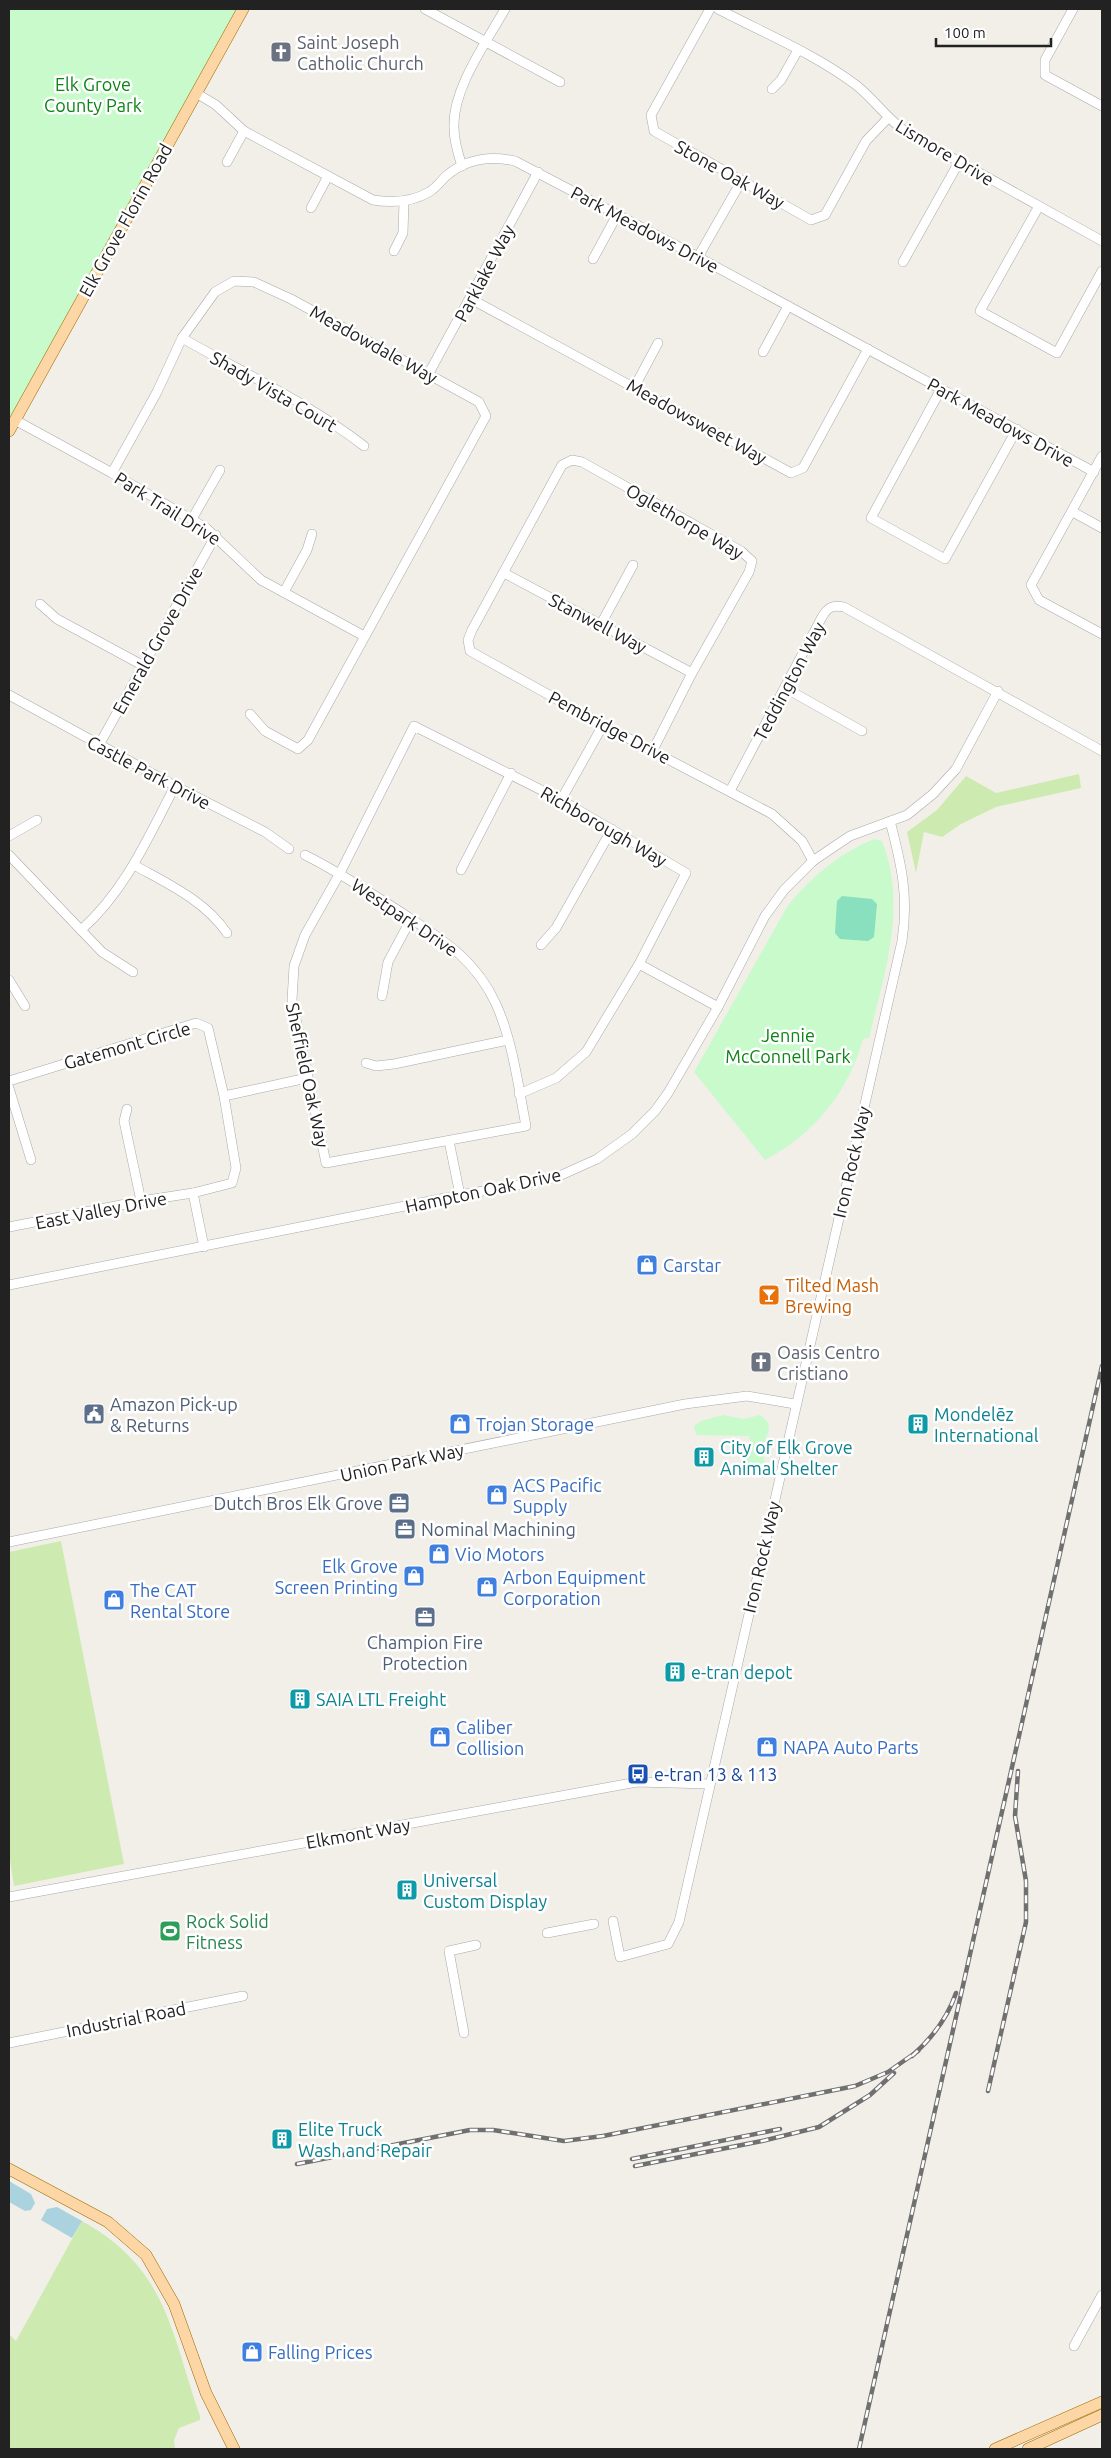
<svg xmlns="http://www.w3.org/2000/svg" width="1111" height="2458" viewBox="0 0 1111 2458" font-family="Ubuntu,sans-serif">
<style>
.grass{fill:#cdebb0}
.park{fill:#c8facc}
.pitch{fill:#88e0be}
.water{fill:#aad3df}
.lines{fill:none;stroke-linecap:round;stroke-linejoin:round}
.minor-casing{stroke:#a9a9a9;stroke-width:10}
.major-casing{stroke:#a06b00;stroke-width:12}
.minor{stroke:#fff;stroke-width:9}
.major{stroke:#fcd6a4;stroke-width:11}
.rail-casing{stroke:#707070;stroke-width:4.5}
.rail{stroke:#fff;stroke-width:2.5;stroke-dasharray:8;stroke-linecap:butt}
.labels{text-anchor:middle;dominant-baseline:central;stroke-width:5;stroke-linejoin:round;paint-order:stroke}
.worship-label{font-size:18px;fill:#5b616d;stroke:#fff;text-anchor:start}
.park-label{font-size:18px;fill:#0c8416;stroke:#fff}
.street-label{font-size:18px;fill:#222;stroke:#fff}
.shop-label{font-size:18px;fill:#366cbe;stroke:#fff;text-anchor:start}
.food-label{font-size:18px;fill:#c56008;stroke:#fff;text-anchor:start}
.service-label{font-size:18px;fill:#4e5e75;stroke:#fff;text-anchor:start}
.culture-label{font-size:18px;fill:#0d838f;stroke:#fff;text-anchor:start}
.transit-label{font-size:18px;fill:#164399;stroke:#fff;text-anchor:start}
.leisure-label{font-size:18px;fill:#27864d;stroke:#fff;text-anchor:start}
</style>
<rect width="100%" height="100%" fill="#f2efe9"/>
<!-- grass -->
<g class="grass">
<polygon points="1079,774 1081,788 996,807 961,824 942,837 924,832 916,873 907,832 937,810 966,776 996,793"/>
<polygon points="61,1541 124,1864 14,1886 9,1853 9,1552"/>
<path d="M82,2221C167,2268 171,2332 200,2416V2420L179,2428L174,2440L175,2449H9V2334L16,2341Z"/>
</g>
<!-- park -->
<g class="park">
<polygon points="9,9 237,9 9,419"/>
<path d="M874,839L882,841C908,906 884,974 869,1038L863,1039C848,1093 814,1134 765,1160L694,1072L787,907C811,877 838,854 874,839Z"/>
<path d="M723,1415L743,1419L760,1415C777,1426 765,1435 763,1448C761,1454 765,1462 767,1468L743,1466V1452L746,1451V1447L751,1446L749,1436L696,1435L694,1426L701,1421Z"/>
</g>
<!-- pitch -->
<polygon class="pitch" points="842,896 872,899 877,904 874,937 868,941 840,939 835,933 837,901"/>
<!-- water -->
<g class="water">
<polygon points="9,2181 31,2194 35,2203 31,2210 25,2211 9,2202"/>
<polygon points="57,2207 82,2221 72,2238 41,2220 47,2209"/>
</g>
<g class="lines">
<!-- minor casing -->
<g class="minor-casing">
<g id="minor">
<polyline points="425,9 560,82"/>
<polyline points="710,9 651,115 654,131 811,220 825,215 866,141 888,118"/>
<path d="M718,9C764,33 815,54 856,85C874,99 887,119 906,132L1102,241"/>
<polyline points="1073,9 1045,60 1045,75 1102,106"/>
<polyline points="772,89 781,80 798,50"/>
<path d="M196,93L216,105L244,131L373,200C392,203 412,202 429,192C436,188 440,182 446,176C466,159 489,155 515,161L698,257L1094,472"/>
<polyline points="227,162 244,131"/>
<path d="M462,166C458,154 454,141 454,128C452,89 486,43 505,9"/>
<polyline points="1039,206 980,311 1057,353 1102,271"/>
<polyline points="311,208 328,176"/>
<polyline points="394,251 403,233 404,201"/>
<polyline points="698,257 742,180"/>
<polyline points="593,259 617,215"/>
<polyline points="903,262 959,162"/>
<polyline points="471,299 791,473 803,468 868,349"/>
<path d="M182,338C243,373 309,403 364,446"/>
<polyline points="763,352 788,306"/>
<polyline points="429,373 538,172"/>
<polyline points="635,386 658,343"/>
<polyline points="941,389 871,518 945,559 1017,429"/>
<polyline points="15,420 112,473 206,528 261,580 364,636"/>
<polyline points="1102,456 1031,585 1039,600 1102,634"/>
<polyline points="112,473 157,392 182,338 215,292 234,281 254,282 291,299 479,402 486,416 308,740 298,749 265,731 250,714"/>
<polyline points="1073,512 1102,528"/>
<polyline points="192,519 220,470"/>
<polyline points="504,573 692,673"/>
<polyline points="284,592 307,550 312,534"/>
<polyline points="40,604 57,619 142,665"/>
<polyline points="601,624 633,565"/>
<polyline points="785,688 862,731"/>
<polyline points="9,695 175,786 265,832 289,849"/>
<polyline points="99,745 216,535"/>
<polyline points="653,750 692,673 749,572 752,561 741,551 582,462 572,460 562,465 472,630 468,640 470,651 603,725 772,814 802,841 813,861"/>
<path d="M730,791L822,617C828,607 832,605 844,607L1102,751"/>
<polyline points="561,800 603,725"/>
<polyline points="9,836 37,820"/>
<polyline points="9,855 102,952 133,972"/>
<path d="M305,855C337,871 366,890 396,909C438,937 474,956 496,1004C513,1042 518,1085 526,1126L326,1163L292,1000L294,966L305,935L340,873L414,726L561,800L686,873L639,964L586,1052L556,1078L519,1094"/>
<path d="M134,865C168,884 204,900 227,933"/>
<polyline points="461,870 511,773"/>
<path d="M81,930C125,891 148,838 175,786"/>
<polyline points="541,945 556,928 612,829"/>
<polyline points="639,964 718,1007"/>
<polyline points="9,980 25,1006"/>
<polyline points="382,996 388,962 411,919"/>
<polyline points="366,1063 376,1066 394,1064 508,1040"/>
<polyline points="9,1081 196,1023 208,1028 224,1096 236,1168 232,1183 193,1193 141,1201 9,1227"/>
<polyline points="9,1088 31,1160"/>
<polyline points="224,1096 307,1078"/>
<polyline points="127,1109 124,1121 141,1201"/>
<polyline points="449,1141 460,1195"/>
<polyline points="193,1193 204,1247"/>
<polyline points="9,1285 460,1195 536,1182 557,1177 597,1159 632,1134 655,1111 668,1093 718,1007 765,916 784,890 813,861 832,848 850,836 907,815 933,794 956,769 998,691"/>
<polyline points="9,1542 685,1404 747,1396 795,1404"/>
<polyline points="9,1897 637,1782 709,1784"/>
<path d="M613,1921L620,1957L668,1944L679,1922L902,941C909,896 901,863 890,821"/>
<polyline points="547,1933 594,1924"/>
<polyline points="464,2033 449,1951 476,1945"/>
<polyline points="9,2043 243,1996"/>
<polyline points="1074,2346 1102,2295"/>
</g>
</g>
<!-- major casing -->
<g class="major-casing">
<g id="major">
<polyline points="9,431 243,9"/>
<polyline points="9,2169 108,2222 146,2255 174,2304 206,2393 234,2449"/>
<polyline points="995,2449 1102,2402"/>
<polyline points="1028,2449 1102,2415"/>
</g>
</g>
<!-- minor -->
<use href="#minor" class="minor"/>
<!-- major -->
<use href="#major" class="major"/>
<!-- rail casing -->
<g class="rail-casing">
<g id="rail">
<path d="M912,2056C931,2039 948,2017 956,1993"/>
<polyline points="988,2091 1026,1922 1026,1881 1015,1816 1018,1771"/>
<polyline points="632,2159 780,2129"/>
<polyline points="297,2164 470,2130 493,2130 564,2141 603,2136 855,2086 888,2072 918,2051"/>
<polyline points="635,2166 762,2141 819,2127 870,2095 894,2073"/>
<polyline points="859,2449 1102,1366"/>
</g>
</g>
<!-- rail -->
<use href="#rail" class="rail"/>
</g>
<!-- icons -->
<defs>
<g id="church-square" transform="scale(1.125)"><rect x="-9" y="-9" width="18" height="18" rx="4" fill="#6b7280" stroke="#fff"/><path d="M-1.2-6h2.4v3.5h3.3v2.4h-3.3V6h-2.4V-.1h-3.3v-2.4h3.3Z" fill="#fff"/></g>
<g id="shop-square" transform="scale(1.125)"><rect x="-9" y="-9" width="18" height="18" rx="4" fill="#3f7fe0" stroke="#fff"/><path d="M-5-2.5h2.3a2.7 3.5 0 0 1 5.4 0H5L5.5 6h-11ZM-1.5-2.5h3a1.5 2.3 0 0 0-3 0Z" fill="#fff"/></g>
<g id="bar-square" transform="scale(1.125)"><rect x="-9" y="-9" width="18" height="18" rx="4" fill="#e8710a" stroke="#fff"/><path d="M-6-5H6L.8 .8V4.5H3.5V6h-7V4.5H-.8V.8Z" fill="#fff"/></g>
<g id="civic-square" transform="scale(1.125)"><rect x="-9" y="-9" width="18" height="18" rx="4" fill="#5c6f8a" stroke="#fff"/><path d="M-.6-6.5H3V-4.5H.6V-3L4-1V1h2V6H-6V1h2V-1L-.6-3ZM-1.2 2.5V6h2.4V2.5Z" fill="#fff"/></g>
<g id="building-square" transform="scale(1.125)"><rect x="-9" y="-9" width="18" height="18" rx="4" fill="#0f9aa8" stroke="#fff"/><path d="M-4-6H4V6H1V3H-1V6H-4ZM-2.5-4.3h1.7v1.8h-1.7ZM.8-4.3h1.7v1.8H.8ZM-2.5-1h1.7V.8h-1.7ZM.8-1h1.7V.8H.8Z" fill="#fff"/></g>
<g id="office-square" transform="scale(1.125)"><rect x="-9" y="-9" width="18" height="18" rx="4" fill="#5c6f8a" stroke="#fff"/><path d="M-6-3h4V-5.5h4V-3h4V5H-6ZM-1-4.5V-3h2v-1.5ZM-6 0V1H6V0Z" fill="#fff"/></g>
<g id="bus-square" transform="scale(1.125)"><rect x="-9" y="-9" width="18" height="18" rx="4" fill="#1a4fb4" stroke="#fff"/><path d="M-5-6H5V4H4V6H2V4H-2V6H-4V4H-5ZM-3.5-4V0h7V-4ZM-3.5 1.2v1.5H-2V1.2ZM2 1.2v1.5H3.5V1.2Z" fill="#fff"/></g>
<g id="stadium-square" transform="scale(1.125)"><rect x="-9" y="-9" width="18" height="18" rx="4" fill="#2e9e5b" stroke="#fff"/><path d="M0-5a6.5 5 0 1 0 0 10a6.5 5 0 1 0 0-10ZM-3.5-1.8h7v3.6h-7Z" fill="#fff"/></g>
</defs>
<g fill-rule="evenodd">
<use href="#church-square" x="281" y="52"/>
<use href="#shop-square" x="647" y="1265"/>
<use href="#bar-square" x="769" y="1295"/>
<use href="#church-square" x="761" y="1362"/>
<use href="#civic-square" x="94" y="1414"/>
<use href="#shop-square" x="460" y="1424"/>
<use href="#building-square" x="918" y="1424"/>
<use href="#building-square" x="704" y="1457"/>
<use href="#shop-square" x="497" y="1495"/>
<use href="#office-square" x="399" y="1503"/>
<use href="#office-square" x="405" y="1529"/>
<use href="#shop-square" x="439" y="1554"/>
<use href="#shop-square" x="414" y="1576"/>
<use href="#shop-square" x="487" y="1587"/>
<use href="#shop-square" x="114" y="1600"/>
<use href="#office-square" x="425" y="1617"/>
<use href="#building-square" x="675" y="1672"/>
<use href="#building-square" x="300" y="1699"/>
<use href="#shop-square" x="440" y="1737"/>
<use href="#shop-square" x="767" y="1747"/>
<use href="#bus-square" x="638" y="1774"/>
<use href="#building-square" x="407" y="1890"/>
<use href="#stadium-square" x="170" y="1931"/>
<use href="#building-square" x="282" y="2139"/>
<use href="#shop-square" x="252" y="2352"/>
</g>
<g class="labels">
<!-- worship labels -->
<g class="worship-label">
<text x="297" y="42">Saint Joseph<tspan x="297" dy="21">Catholic Church</tspan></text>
<text x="777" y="1352">Oasis Centro<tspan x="777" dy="21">Cristiano</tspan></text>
</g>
<!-- park labels -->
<g class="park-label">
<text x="93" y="84">Elk Grove<tspan x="93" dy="21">County Park</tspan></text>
<text x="788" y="1035">Jennie<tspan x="788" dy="21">McConnell Park</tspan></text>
</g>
<!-- street labels -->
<g class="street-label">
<text transform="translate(945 152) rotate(31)">Lismore Drive</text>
<text transform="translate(730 174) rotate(29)">Stone Oak Way</text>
<text transform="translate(125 220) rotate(-61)">Elk Grove Florin Road</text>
<text transform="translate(645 229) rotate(28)">Park Meadows Drive</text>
<text transform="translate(484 273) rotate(-62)">Parklake Way</text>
<text transform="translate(374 344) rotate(29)">Meadowdale Way</text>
<text transform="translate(274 391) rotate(30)">Shady Vista Court</text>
<text transform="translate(697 421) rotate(29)">Meadowsweet Way</text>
<text transform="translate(1001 422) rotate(29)">Park Meadows Drive</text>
<text transform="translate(168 508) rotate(32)">Park Trail Drive</text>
<text transform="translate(685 521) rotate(30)">Oglethorpe Way</text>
<text transform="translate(598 623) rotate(28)">Stanwell Way</text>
<text transform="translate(157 640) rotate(-61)">Emerald Grove Drive</text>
<text transform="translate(789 681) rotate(-62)">Teddington Way</text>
<text transform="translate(610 727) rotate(28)">Pembridge Drive</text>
<text transform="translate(149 772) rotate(28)">Castle Park Drive</text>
<text transform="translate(604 826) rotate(30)">Richborough Way</text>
<text transform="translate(405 917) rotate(34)">Westpark Drive</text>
<text transform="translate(127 1045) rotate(-16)">Gatemont Circle</text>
<text transform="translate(308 1075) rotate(78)">Sheffield Oak Way</text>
<text transform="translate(851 1162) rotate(-77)">Iron Rock Way</text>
<text transform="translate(483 1190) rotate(-12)">Hampton Oak Drive</text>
<text transform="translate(101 1210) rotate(-11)">East Valley Drive</text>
<text transform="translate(402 1462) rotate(-12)">Union Park Way</text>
<text transform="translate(761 1557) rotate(-77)">Iron Rock Way</text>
<text transform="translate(358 1833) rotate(-10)">Elkmont Way</text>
<text transform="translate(126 2019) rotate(-11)">Industrial Road</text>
</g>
<!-- shop labels -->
<g class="shop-label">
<text x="663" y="1265">Carstar</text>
<text x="476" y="1424">Trojan Storage</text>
<text x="513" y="1485">ACS Pacific<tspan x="513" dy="21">Supply</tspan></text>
<text x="455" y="1554">Vio Motors</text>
<text x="398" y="1566" text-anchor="end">Elk Grove<tspan x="398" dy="21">Screen Printing</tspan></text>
<text x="503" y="1577">Arbon Equipment<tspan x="503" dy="21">Corporation</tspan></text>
<text x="130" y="1590">The CAT<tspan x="130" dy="21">Rental Store</tspan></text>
<text x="456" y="1727">Caliber<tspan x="456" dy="21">Collision</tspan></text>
<text x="783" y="1747">NAPA Auto Parts</text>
<text x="268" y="2352">Falling Prices</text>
</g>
<!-- food labels -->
<g class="food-label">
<text x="785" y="1285">Tilted Mash<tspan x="785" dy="21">Brewing</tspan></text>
</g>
<!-- service labels -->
<g class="service-label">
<text x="110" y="1404">Amazon Pick-up<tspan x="110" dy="21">&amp; Returns</tspan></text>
<text x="383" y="1503" text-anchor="end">Dutch Bros Elk Grove</text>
<text x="421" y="1529">Nominal Machining</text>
<text x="425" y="1642" text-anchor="middle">Champion Fire<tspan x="425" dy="21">Protection</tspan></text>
</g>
<!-- culture labels -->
<g class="culture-label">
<text x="934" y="1414">Mondelēz<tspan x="934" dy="21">International</tspan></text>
<text x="720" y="1447">City of Elk Grove<tspan x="720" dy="21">Animal Shelter</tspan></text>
<text x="691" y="1672">e-tran depot</text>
<text x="316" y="1699">SAIA LTL Freight</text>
<text x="423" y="1880">Universal<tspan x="423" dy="21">Custom Display</tspan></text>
<text x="298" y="2129">Elite Truck<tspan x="298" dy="21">Wash and Repair</tspan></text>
</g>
<!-- transit labels -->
<g class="transit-label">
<text x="654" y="1774">e-tran 13 &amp; 113</text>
</g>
<!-- leisure labels -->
<g class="leisure-label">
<text x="186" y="1921">Rock Solid<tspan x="186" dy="21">Fitness</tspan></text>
</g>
</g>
<!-- border -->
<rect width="1111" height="2458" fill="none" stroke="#222222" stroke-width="20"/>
<!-- scale -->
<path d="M936 38v8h115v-8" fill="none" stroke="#222222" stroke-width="2.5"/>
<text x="944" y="38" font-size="15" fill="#222222" stroke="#ffffff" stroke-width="4" paint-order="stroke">100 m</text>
</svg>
